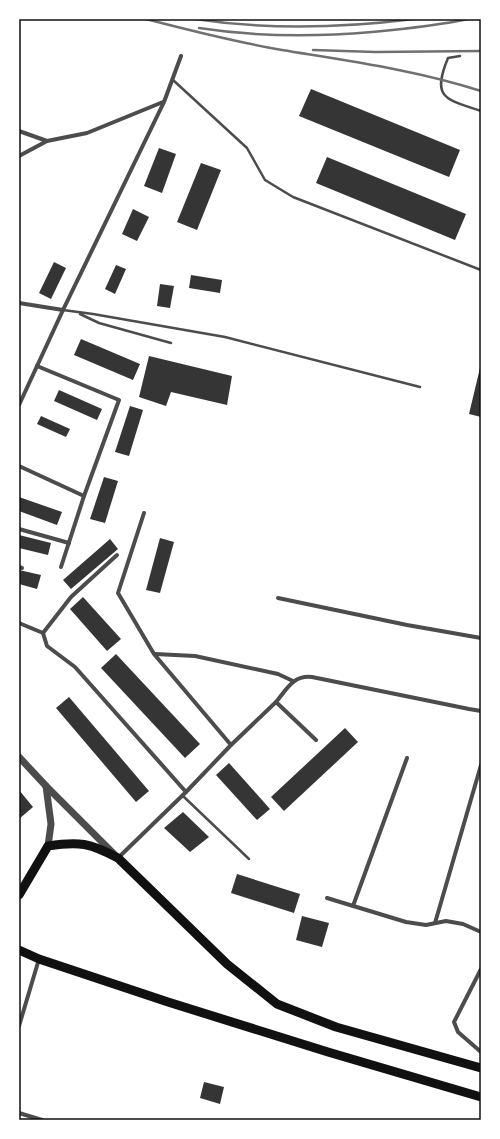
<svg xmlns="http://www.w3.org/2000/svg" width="500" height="1139" viewBox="0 0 500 1139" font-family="'Noto Sans',sans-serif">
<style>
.building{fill:#353535}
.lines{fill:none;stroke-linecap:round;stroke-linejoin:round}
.service{stroke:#4c4c4c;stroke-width:2.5}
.minor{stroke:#4c4c4c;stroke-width:4}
.tertiary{stroke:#4c4c4c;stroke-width:7}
.trunk{stroke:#111;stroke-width:9}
.rail{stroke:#707070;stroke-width:2.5}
.neatline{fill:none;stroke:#111;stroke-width:1.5}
</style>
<rect width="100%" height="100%" fill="#fff"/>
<!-- building -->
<g class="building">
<polygon points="311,89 460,150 449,177 299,116"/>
<polygon points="159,148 176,154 162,193 144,186"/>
<polygon points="327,157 466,214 455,240 316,183"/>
<polygon points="201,163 221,170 197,230 177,222"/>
<polygon points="133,209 149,217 137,241 122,234"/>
<polygon points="54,262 66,268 51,299 39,293"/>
<polygon points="116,265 126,269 115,294 105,289"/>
<polygon points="191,275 222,280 220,293 189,288"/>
<polygon points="160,284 174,286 170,308 157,306"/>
<polygon points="81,339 140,364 133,380 74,355"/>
<polygon points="149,356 232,376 227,405 171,392 166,406 139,397"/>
<polygon points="480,368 481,368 481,417 469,414"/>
<polygon points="59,390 102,409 97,420 54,401"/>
<polygon points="130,406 143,410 129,456 115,452"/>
<polygon points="41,416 70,429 66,437 37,424"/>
<polygon points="104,477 118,481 105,523 90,519"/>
<polygon points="19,497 62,512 57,525 19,511"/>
<polygon points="19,535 51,543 48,555 19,548"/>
<polygon points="160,538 174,542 160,593 146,590"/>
<polygon points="110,539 118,549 71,589 63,580"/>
<polygon points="19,570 41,575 37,589 19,584"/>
<polygon points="83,597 121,639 107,651 70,609"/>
<polygon points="116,654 200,744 185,758 101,668"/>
<polygon points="69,697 149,791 136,802 56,708"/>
<polygon points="345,728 358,742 284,811 271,797"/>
<polygon points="229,763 270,809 257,820 216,775"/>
<polygon points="19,790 33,807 19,819"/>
<polygon points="183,812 209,837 190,852 164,828"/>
<polygon points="237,874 300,894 294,913 231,893"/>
<polygon points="302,916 329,923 322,947 296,940"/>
<polygon points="204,1082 224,1087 220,1104 200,1098"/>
</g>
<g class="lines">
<!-- service -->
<g class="service">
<path d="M460,56L448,58C431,99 446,99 481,111"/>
<polyline points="173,80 247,148 265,180 293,197 481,270"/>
<polyline points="63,310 93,314 225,337 420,387"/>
<polyline points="80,314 99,323 171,343"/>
<polyline points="183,796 249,859"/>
</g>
<!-- minor -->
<g class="minor">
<polyline points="19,131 47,141"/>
<polyline points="19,156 47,141 87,133 163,102"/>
<polyline points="19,303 63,310"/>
<polyline points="37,366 119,400 84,496 61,567"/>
<polyline points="19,405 63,310 164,102 181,56"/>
<polyline points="19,466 84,496"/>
<polyline points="19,529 69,543"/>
<polyline points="19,567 22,568"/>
<polyline points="278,598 407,625 481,638"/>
<polyline points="19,623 43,633 71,597 117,555"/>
<polyline points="43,633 47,646 75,667 186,792"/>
<polyline points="155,654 195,656 278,674 293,681"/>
<path d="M276,702C287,689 293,675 312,677L469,709L481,711"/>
<polyline points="231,745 276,702 316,740"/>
<polyline points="118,858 186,792 231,745 154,654 118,593 144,513"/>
<polyline points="327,898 406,922 426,925 446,921 463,924 481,932"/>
<polyline points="353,906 407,758"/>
<polyline points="435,923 481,765"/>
<polyline points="481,969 454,1022 458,1032 481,1052"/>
<polyline points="19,1026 39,959"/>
<polyline points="19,1113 42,1120"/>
</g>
<!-- tertiary -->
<g class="tertiary">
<polyline points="19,757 46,786 114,854"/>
<polyline points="46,786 51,824 48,846"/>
</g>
<!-- trunk -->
<g class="trunk">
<path d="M19,895L48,846C79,841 90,843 118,858L227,964L277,1004L336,1027L481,1068"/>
<polyline points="19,950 39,959 168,1002 328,1052 481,1097"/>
</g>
<!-- rail -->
<g class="rail">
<path d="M146,19C192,31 236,42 282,50C349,61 416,70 481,91"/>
<path d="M195,19C267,30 342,28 414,19"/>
<path d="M199,28C257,37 314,37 372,32C404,29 436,26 468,19"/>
<polyline points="313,50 375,52 481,51"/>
</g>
</g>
<!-- border -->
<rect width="500" height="1139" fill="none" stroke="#ffffff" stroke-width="40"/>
<rect x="20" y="20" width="460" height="1099" class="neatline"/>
</svg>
